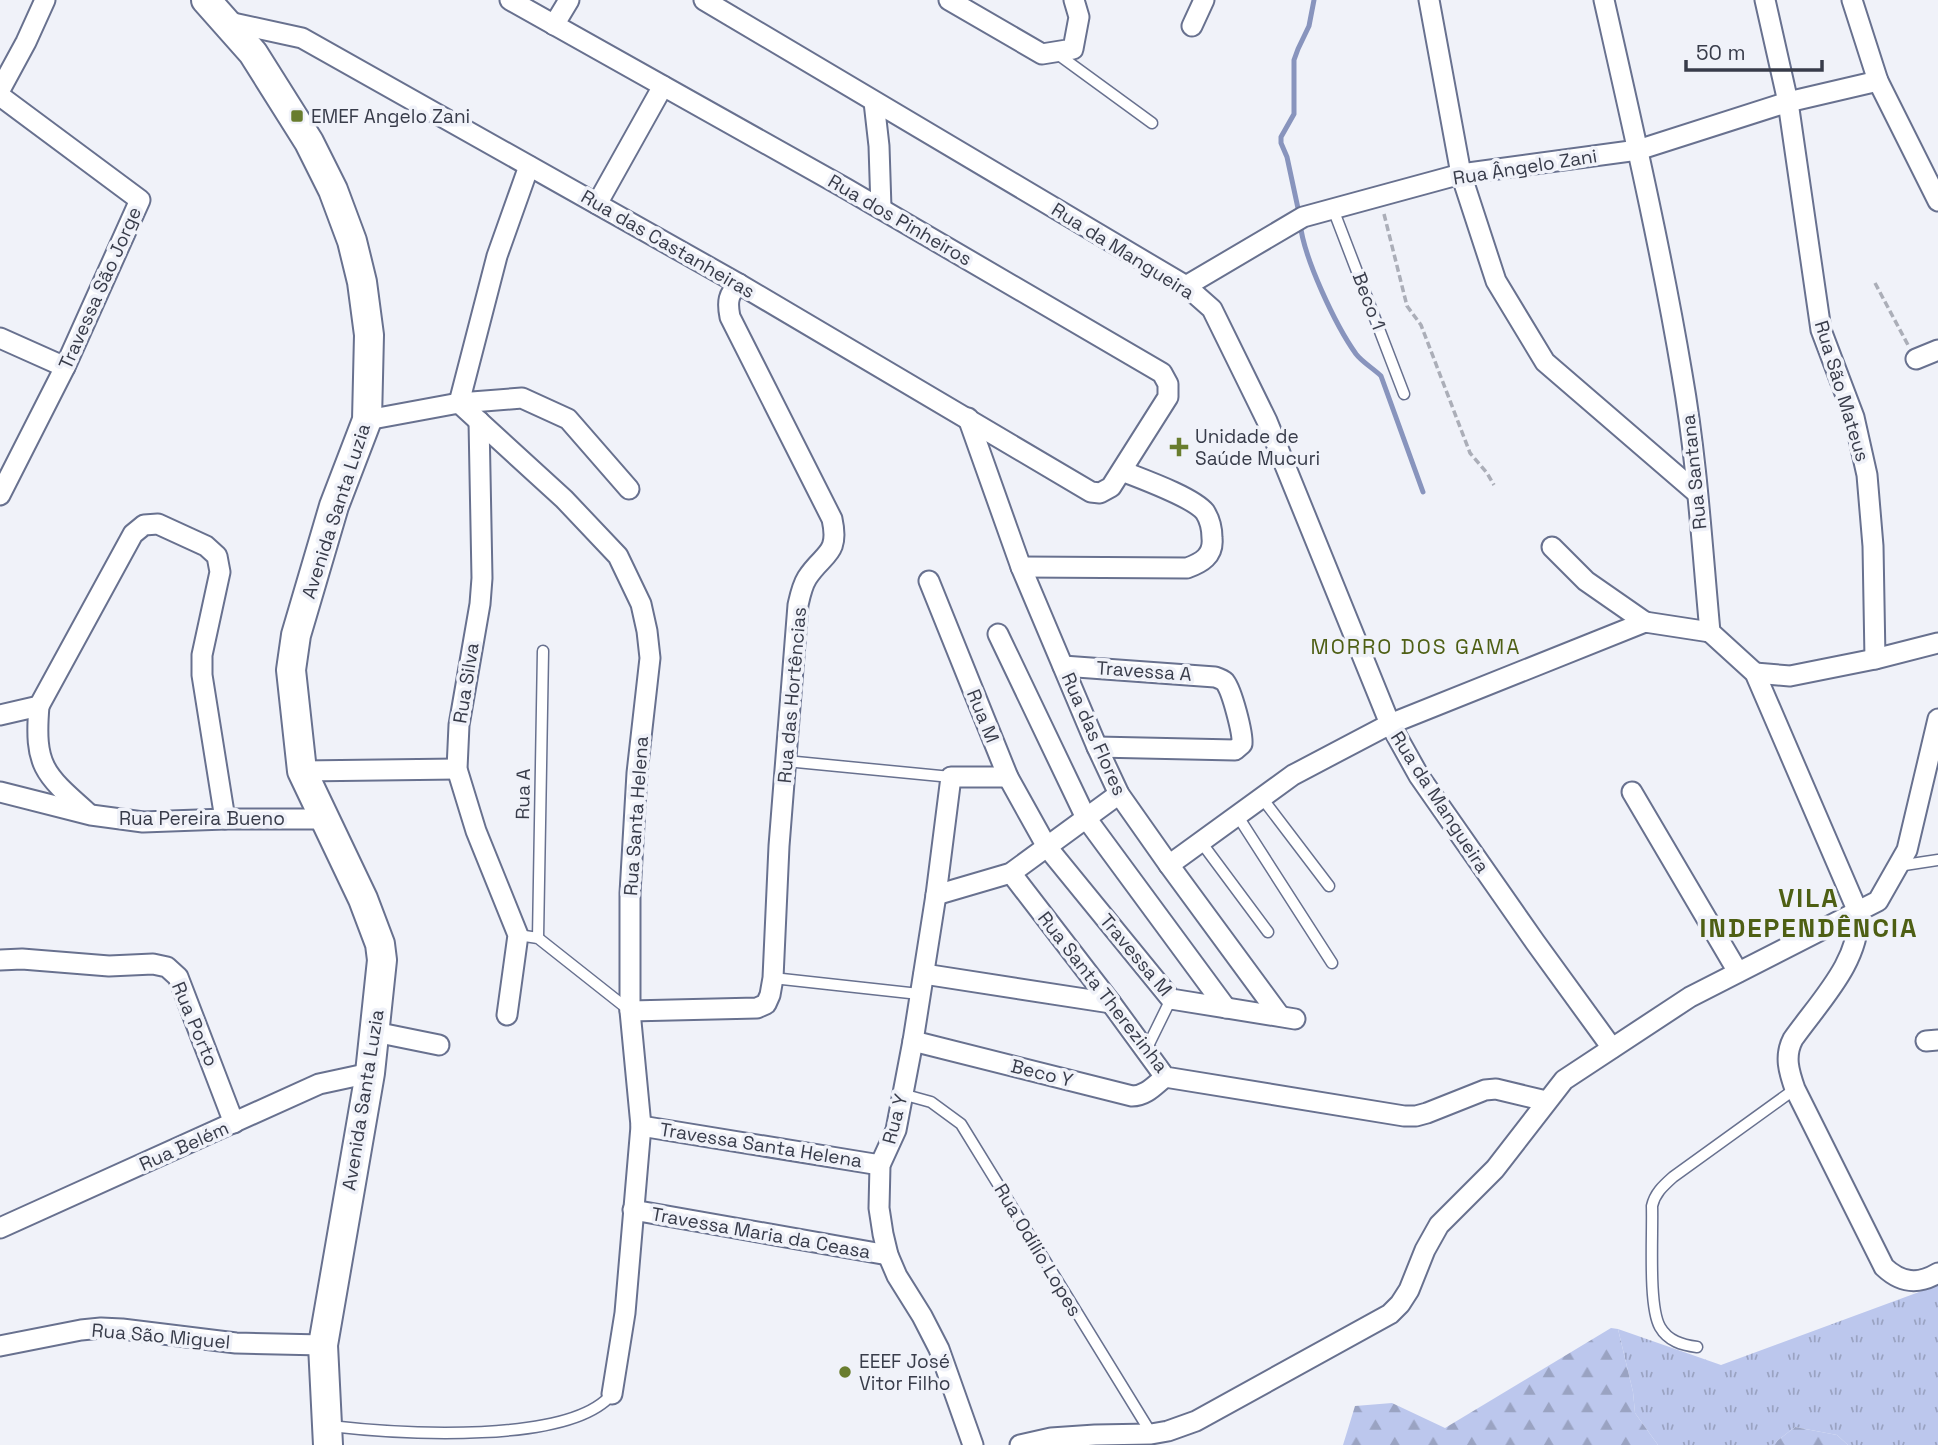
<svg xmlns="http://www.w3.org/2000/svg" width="1938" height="1445" viewBox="0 0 1938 1445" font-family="'Space Grotesk',sans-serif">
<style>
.grass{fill:url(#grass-tufts)}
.forest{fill:url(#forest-firs)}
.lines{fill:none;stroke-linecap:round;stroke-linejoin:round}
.stream{stroke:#8894bd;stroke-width:5}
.lane-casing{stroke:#68718f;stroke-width:13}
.street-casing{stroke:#68718f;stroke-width:23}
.secondary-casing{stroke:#68718f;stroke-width:32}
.path{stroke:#abaeb8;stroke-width:3.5;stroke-dasharray:7 3.5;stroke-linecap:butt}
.lane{stroke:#fff;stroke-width:10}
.street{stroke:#fff;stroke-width:19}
.secondary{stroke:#fff;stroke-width:28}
.poi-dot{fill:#697d2e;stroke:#f0f2f9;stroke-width:2.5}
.labels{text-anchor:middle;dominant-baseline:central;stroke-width:7;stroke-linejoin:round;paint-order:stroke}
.poi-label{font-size:19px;fill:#383c4a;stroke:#f0f2f9;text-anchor:start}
.street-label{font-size:19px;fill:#383c4a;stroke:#f0f2f9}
.neighbourhood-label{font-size:21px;letter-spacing:2px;fill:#4e5f14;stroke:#f0f2f9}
.district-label{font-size:26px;font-weight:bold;letter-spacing:2px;fill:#4e5f14;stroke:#f0f2f9}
</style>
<defs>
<pattern id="grass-tufts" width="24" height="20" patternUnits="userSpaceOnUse" patternTransform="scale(1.75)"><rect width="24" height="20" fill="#bcc7ed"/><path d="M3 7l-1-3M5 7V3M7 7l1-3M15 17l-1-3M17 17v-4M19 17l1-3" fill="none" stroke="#9aa3c2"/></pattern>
<pattern id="forest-firs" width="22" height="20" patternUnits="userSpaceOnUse" patternTransform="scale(1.75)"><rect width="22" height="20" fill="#bcc7ed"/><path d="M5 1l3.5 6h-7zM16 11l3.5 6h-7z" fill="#9aa3c2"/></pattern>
</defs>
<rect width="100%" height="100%" fill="#f0f2f9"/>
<!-- grass -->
<polygon class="grass" points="1938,1285 1938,1445 1848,1445 1837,1435 1795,1427 1772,1445 1658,1445 1635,1413 1633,1392 1618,1329 1721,1365"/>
<!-- forest -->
<g class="forest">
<polygon points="1611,1328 1618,1329 1633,1392 1635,1413 1658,1445 1343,1445 1355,1406 1392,1403 1445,1428"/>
<polygon points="1795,1427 1837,1435 1848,1445 1772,1445"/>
</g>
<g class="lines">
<!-- stream -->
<g class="stream">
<polyline points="1299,213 1287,157 1281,143 1281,137 1294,114 1294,60 1298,49 1309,26 1314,0"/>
<path d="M1300,222C1303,257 1336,326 1356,354C1362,362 1374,369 1381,376L1423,492"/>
</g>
<!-- lane casing -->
<g class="lane-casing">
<g id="lane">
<polyline points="1056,53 1152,123"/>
<polyline points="1333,209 1404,394"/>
<polyline points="786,761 951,777"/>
<polyline points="1262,798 1329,886"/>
<polyline points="1237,815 1332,963"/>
<polyline points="1201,842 1268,932"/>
<polyline points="1898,866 1938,860"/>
<polyline points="518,935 538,938 629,1010"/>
<polyline points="538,938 543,651"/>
<polyline points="773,978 919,994"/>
<polyline points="1146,1050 1171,999"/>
<polyline points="902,1094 931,1102 961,1124 1151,1433"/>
<path d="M1697,1347C1682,1345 1668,1341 1660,1327C1648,1306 1653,1234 1652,1206C1655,1193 1663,1186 1673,1177L1795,1089"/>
<path d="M330,1426C400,1434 570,1445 612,1394"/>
</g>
</g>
<!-- street casing -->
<g class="street-casing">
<g id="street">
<polyline points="704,0 1186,286 1212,309 1267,421 1390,724 1419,776 1535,942 1612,1048"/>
<polyline points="949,0 1042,54 1073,49 1079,17 1074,0"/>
<polyline points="1429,0 1461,174 1496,281 1545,362 1697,493"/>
<path d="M1604,0C1632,124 1661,249 1682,374C1697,459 1702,546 1710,632L1755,673L1858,912C1862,960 1819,1002 1793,1039C1784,1056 1789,1072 1795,1089L1884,1267C1901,1283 1918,1285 1938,1273"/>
<polyline points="1765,0 1788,102 1821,330 1854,417 1867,475 1873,546 1875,659"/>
<polyline points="1852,0 1878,81 1938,201"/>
<polyline points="224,21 302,38 739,284 1091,492 1100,493 1111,487 1168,397 1168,384 1162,373 845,188 510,0"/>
<polyline points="554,25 569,0"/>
<polyline points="1192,26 1204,0"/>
<polyline points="0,90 26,42 45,0"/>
<polyline points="0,96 140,200 65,367 0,495"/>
<polyline points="874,102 879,146 881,208"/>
<polyline points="529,166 497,256 459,403 522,398 568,419 629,489"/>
<polyline points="597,204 663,86"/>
<polyline points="1186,286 1303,217 1461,174 1638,150 1788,102 1878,81"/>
<polyline points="0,338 65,367"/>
<polyline points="1916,359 1938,350"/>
<polyline points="968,418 1021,567 1097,747 1119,794 1169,865 1280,1016"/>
<polyline points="367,420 459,403 564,499 618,556 641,604 647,631 650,658 637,773 630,893 630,1011 641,1126 625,1313 612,1394"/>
<polyline points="479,421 482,578 480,604 459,725 457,769 476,831 518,935 507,1015"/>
<polyline points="1552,547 1586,581 1645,622"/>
<path d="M1021,567L1187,568C1201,563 1214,556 1212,538C1212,529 1210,520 1205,512C1193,497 1142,479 1122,471"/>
<polyline points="929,581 1008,777 1047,847 1171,999 1295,1019"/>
<polyline points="998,634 1086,818 1226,1008"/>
<path d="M1063,666L1215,677C1218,678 1223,680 1225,682C1232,691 1243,733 1242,744L1235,750L1097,747"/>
<polyline points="1755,673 1790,676 1875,659 1938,643"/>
<path d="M39,706C34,766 44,774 87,812"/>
<polyline points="0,715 39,706 133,534 144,525 158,524 206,546 217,556 220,572 202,655 202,675 225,819"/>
<polyline points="302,771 457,769"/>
<polyline points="0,792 91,815 143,822 225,819 324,819"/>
<polyline points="1632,792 1738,972"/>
<polyline points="1169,865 1293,775 1390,724 1645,622 1710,632"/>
<polyline points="1011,873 1111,1003 1165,1077 1404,1116 1416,1116 1427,1113 1485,1090 1496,1089 1546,1101"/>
<polyline points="936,895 1011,873 1119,794"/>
<polyline points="0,960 22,959 109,966 153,964 167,967 178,977 234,1123"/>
<polyline points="924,974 1111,1003"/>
<path d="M630,1011L757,1008L766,1004L770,995L773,978L779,846L798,605C800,596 802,586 807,578C823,553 840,555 832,519L730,317C727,302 728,294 739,284"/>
<polyline points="375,1032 439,1045"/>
<path d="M913,1041L1132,1096C1146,1096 1155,1085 1165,1077"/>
<polyline points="1926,1041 1938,1040"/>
<polyline points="641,1126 880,1165"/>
<polyline points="633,1210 888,1255"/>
<polyline points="0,1228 319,1084 370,1073"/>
<polyline points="0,1346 81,1330 101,1328 122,1329 236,1343 323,1345"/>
<polyline points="973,1445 939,1349 922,1316 897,1276 888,1255 883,1234 879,1208 880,1165 896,1130 913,1041 936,895 951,777 1008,777"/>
<polyline points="1020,1445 1051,1438 1095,1435 1151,1434 1168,1431 1196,1421 1390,1314 1400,1304 1409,1290 1425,1250 1439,1225 1495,1169 1564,1080 1690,997 1878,901 1907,850 1938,719"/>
</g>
</g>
<!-- secondary casing -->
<g class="secondary-casing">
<polyline id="secondary" points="206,0 253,53 309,142 333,190 352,241 362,282 369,335 367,420 334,506 296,635 291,670 302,771 363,899 380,944 382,960 370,1073 323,1345 328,1445"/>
</g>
<!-- path -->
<g class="path">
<polyline points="1384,214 1407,306 1421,325 1470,453 1487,473 1494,485"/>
<polyline points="1875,283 1908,345"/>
</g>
<!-- lane -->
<use href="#lane" class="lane"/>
<!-- street -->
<use href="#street" class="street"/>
<!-- secondary -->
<use href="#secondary" class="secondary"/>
</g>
<!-- markers -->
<g class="poi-dot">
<rect x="290" y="109" width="14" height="14" rx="3.5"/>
<path d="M1175.5 436.5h7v7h7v7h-7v7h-7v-7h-7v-7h7z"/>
<circle cx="845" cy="1372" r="7"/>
</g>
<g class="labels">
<!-- poi labels -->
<g class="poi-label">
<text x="311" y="116">EMEF Angelo Zani</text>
<text x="1195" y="436">Unidade de<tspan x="1195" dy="22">Saúde Mucuri</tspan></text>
<text x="859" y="1361">EEEF José<tspan x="859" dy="22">Vitor Filho</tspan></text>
</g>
<!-- street labels -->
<g class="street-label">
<text transform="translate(1525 167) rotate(-9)">Rua Ângelo Zani</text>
<text transform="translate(900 220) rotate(30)">Rua dos Pinheiros</text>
<text transform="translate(668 244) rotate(30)">Rua das Castanheiras</text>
<text transform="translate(1123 251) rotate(32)">Rua da Mangueira</text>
<text transform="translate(100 288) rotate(-66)">Travessa São Jorge</text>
<text transform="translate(1369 301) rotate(69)">Beco 1</text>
<text transform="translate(1842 391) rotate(73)">Rua São Mateus</text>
<text transform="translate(1694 472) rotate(-96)">Rua Santana</text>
<text transform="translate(336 511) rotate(-72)">Avenida Santa Luzia</text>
<text transform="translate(1144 671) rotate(4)">Travessa A</text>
<text transform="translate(466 683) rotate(-81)">Rua Silva</text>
<text transform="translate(792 695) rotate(-85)">Rua das Hortências</text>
<text transform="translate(983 716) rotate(68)">Rua M</text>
<text transform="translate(1094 734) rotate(66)">Rua das Flores</text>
<text transform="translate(523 794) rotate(-89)">Rua A</text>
<text transform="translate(1440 802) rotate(57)">Rua da Mangueira</text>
<text transform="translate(636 816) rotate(-86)">Rua Santa Helena</text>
<text x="202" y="818">Rua Pereira Bueno</text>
<text transform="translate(1136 955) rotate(50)">Travessa M</text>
<text transform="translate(1103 992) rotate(52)">Rua Santa Therezinha</text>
<text transform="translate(195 1024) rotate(67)">Rua Porto</text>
<text transform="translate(1042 1073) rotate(14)">Beco Y</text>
<text transform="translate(363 1100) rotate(-81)">Avenida Santa Luzia</text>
<text transform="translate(895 1119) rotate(-75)">Rua Y</text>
<text transform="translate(761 1145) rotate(9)">Travessa Santa Helena</text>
<text transform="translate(184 1146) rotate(-24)">Rua Belém</text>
<text transform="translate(761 1233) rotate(10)">Travessa Maria da Ceasa</text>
<text transform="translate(1038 1250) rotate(59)">Rua Odílio Lopes</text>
<text transform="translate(161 1336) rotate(5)">Rua São Miguel</text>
</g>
<!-- neighbourhood labels -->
<g class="neighbourhood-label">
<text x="1416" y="646">MORRO DOS GAMA</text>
</g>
<!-- district labels -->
<g class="district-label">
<text x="1809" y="898">VILA<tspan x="1809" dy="30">INDEPENDÊNCIA</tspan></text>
</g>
</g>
<!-- scale -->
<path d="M1686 60v10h136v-10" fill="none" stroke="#383c4a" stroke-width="3.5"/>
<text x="1696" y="60" font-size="21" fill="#383c4a" stroke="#f0f2f9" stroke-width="5" paint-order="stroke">50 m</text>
</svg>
